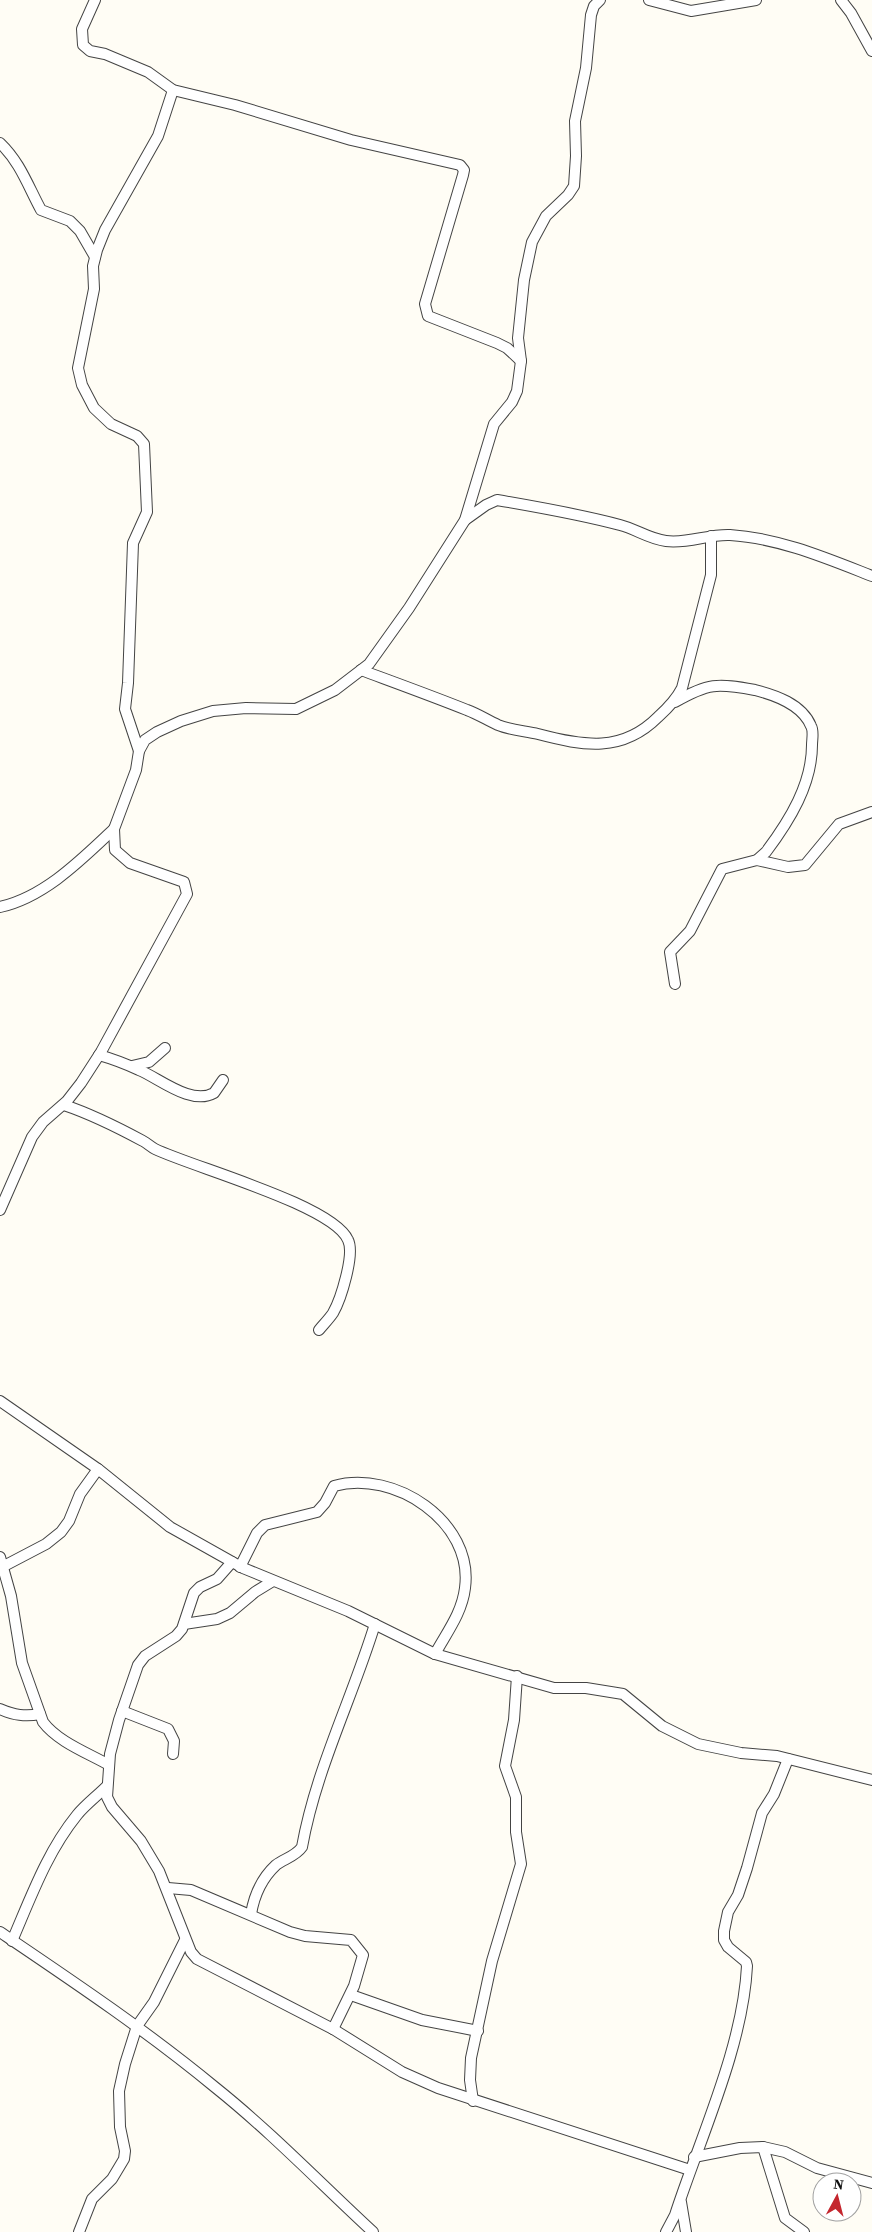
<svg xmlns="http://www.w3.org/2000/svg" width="872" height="2232" viewBox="0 0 872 2232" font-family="'Source Serif 4',serif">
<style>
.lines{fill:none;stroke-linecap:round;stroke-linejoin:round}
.minor-casing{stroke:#444;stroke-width:12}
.minor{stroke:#fff;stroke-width:10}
</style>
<rect width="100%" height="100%" fill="#fffdf5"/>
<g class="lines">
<!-- minor casing -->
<g class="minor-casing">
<g id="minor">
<polyline points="95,0 82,29 83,45 90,51 105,54 148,72 173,90 235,105 351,140 460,165 464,170 463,175 425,304 428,316 497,343 507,348 521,361"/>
<polyline points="649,0 691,11 756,0"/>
<polyline points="841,0 851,13 872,51"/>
<path d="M0,143C20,162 28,186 41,210L70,221L80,231L95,257"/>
<path d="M465,520L486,505L497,500C538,507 579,514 620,525C636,529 649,539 666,541C688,544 708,534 730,535C779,538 826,558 872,576"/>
<path d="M361,670C396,683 432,696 467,710C478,714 487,720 498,725C510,730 525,731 538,734C584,746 622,753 658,717C668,708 676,700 682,688L711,575V536"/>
<path d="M675,702C708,683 717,683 755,690C775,695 802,704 811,726C814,731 812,739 812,745C812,784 790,820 766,852L757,860L722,869L690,931L670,952L675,984"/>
<polyline points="139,751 125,709 128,683 133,543 147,512 144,444 137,436 111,424 94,408 82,385 78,368 94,289 93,266 97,250 105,230 158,136 173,90"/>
<polyline points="757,860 788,867 805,865 839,824 872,812"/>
<path d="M0,907C45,897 82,859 114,829"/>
<path d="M99,1055C113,1059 126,1064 139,1070C159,1078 191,1106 214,1093L223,1080"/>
<polyline points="132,1066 149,1062 165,1048"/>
<path d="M64,1105C91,1114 117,1127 143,1141C147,1143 151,1147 155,1149C192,1167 333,1205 348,1240C355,1254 341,1299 333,1313C329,1319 323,1325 319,1330"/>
<polyline points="0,1210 32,1137 43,1122 67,1101 81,1083 101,1052 187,894 184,882 130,863 115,850 114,829 136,770 139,751 145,740 157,732 181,721 213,711 246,708 296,709 335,690 369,664 409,608 465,520 494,424 512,402 517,391 521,361 518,338 524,280 532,242 546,216 568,195 574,186 576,156 575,121 586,68 591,15 594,6 600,0"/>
<polyline points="0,1401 98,1469 170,1527 243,1568 348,1611 435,1654 554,1688 586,1688 623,1694 662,1726 698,1744 741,1753 777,1756 872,1780"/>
<path d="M0,1557L11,1596L22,1663L43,1722C58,1742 88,1753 109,1765"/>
<polyline points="232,1562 217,1579 200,1587 194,1593 182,1629 176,1636 145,1656 138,1665 119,1720 110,1754 107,1797 112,1807 141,1841 159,1871 191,1952 197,1959 333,2029 402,2072 438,2088 690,2170"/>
<polyline points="4,1566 46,1544 61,1532 69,1521 80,1494 98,1469"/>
<path d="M240,1567L257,1533L265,1525L317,1512L325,1503L334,1486C394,1469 474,1522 465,1588C462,1613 447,1632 435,1654"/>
<polyline points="184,1624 217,1619 230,1613 255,1592 273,1581"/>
<path d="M0,1709C14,1715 25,1717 40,1714"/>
<polyline points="122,1711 168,1729 174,1741 173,1754"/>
<polyline points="168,1888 191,1890 290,1932 305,1936 351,1940 363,1955 354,1986 333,2029"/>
<path d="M251,1914C254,1896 262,1878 276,1865C284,1859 296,1856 302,1847C316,1769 352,1699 375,1624"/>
<path d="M0,1932C74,1982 147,2031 216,2088C271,2132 321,2184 373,2232"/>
<path d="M12,1941C31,1897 47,1852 77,1815C85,1805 97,1796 107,1786"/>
<polyline points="351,1995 422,2020 478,2031"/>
<polyline points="473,2101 470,2080 471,2058 492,1961 521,1864 516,1832 516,1797 505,1766 514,1720 517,1676"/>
<polyline points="763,2147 785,2218 804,2232"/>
<polyline points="694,2157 740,2148 763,2147 785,2152 817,2168 872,2183"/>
<polyline points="681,2202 686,2232"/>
<polyline points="79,2232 92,2199 112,2179 124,2159 125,2151 120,2127 119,2091 125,2064 137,2026 154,2002 185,1940"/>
<path d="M666,2232L675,2215C700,2138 743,2047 747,1966L746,1962L728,1947L724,1940V1931L728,1912L738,1895L747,1868L762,1813L774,1794L788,1759"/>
</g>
</g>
<!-- minor -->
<use href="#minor" class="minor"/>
</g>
<!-- north arrow -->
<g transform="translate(837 2197) rotate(7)"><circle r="24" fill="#ffffff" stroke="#a0a0a0"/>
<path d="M0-4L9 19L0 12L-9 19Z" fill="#c4262e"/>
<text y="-8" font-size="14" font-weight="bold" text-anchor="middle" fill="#111111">N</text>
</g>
</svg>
